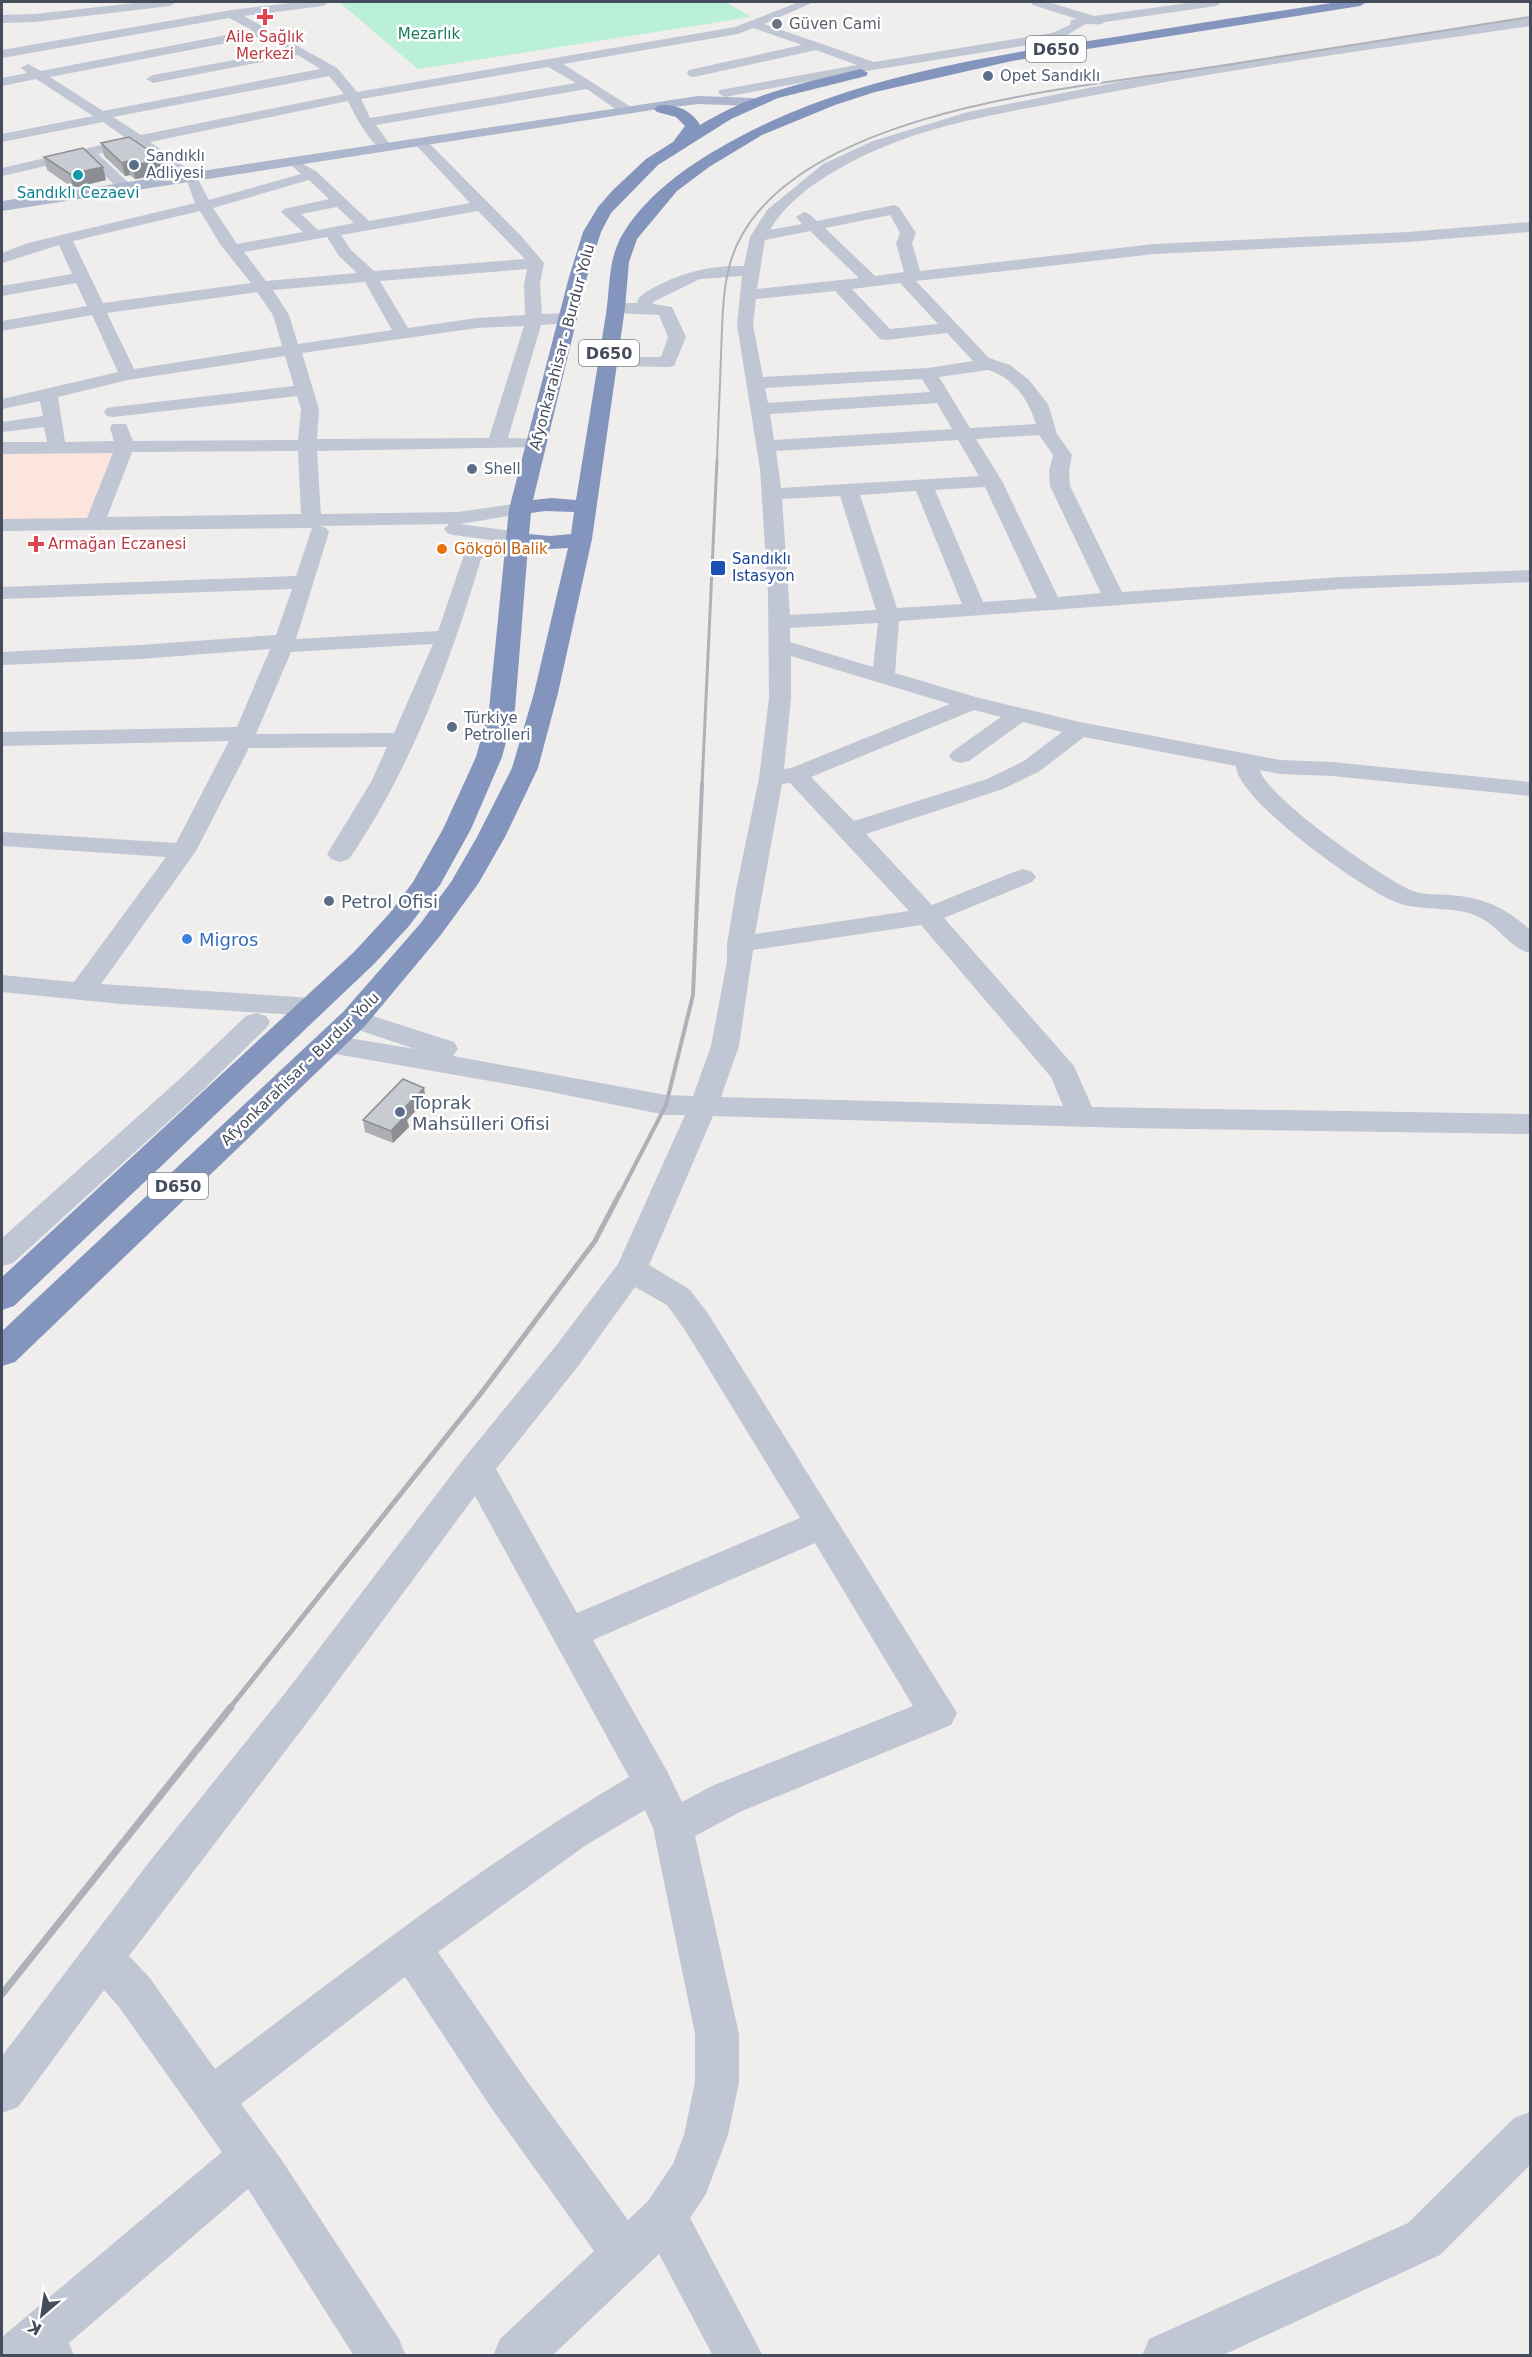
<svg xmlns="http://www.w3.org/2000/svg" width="1532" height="2357" viewBox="0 0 1532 2357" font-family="'DejaVu Sans',sans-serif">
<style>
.medical{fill:#fbe5dc}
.green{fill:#baefd8}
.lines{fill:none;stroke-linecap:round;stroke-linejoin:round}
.minor{fill:#c0c6d3;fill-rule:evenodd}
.major{fill:#acb6cd;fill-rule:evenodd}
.highway{fill:#8495bd;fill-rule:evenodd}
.rail-far4{stroke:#afb1b8;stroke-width:2}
.rail-far3{stroke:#afb1b8;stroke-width:3}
.rail-far2{stroke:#afb1b8;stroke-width:4}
.rail-far1{stroke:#afb1b8;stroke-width:5}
.rail{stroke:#afb1b8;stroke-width:7}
.wall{fill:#adafb5}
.shaded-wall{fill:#8d8e94}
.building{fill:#c9cbd3;stroke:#8d8e94;stroke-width:1.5}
.health-dot{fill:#e0444e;stroke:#fff;stroke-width:2}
.worship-dot{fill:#6b7280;stroke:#fff;stroke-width:2}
.service-dot{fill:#5c6f8a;stroke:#fff;stroke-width:2}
.culture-dot{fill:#0f9aa8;stroke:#fff;stroke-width:2}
.food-dot{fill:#e8710a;stroke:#fff;stroke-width:2}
.transit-dot{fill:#1a4fb4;stroke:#fff;stroke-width:2}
.shop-dot{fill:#3f7fe0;stroke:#fff;stroke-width:2}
.labels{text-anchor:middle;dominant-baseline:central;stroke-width:5;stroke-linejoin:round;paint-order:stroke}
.far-worship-label{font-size:15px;fill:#5b616d;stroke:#fff;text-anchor:start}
.far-park-label{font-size:15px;fill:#167c5c;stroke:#fff}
.far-health-label{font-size:15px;fill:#be3a42;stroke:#fff}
.far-service-label{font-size:15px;fill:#4e5e75;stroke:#fff;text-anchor:start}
.far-culture-label{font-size:15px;fill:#0d838f;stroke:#fff}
.far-street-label{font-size:15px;fill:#454c5b;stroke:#fff}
.far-food-label{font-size:15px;fill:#c56008;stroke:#fff;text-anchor:start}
.far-transit-label{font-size:15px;fill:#164399;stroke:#fff;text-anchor:start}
.shield{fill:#fff;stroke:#7d828c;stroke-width:1.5}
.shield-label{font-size:16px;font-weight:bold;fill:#454c5b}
.service-label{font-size:18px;fill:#4e5e75;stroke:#fff;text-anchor:start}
.shop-label{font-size:18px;fill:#366cbe;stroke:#fff;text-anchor:start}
</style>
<rect width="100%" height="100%" fill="#f0eded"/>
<!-- medical -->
<polygon class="medical" points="125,446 94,524 2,525 2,449"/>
<!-- green -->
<polygon class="green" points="339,2 726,2 751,17 418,69"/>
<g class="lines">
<!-- minor -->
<g class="minor">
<polygon points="144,2 176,2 170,6 35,22 2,23 2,15 35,14"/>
<path d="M299,2H329L323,6L244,16L337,68L357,92L735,27L799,2H814L764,24L874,62L1052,33L1070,25L1071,20L1077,19L1033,5L1031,2H1048L1094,16L1195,2H1222L1216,6L1105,22C1098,28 1090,21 1082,26C1071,32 1067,37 1053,41L854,73L725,97L718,93L720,90L857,65L816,50L694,77L689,76L687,73L689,70L802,45L753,28L738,34L563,64L631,107L633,110L631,113H621L587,89L376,125L392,147L385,151C372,148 354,114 348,101L150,142L195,174L209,200L301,174L291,165L298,161L317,172L369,221L470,203L416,145L418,142H428L522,237L544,263L540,284L542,314L569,313L577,318L569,323L541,325L508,438L543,439L545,443L543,447L317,451L321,514L458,512L520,503L527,505L530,509L527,513L460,524L519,532L526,534L529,538L526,542L519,544L454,535L447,533L444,529L449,524L320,526L326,528L329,532L296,639L438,631L465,552C483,542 504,543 524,548L527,552L524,556C510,560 494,552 481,559C450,663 411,769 349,859L340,862L331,859L327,854L371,782L387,747L249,748L196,851L101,984L312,998L322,1001L326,1007L322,1013L312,1016L121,1004L2,992V975L74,982L166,857L2,846V832L176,843L229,741L2,746V732L237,727L270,649L140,659L2,665V652L140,645L276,635L292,589L2,599V587L296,576L312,528L2,531V519L87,518L113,453L2,454V442H47L44,427L2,432V422L43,416L40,401L2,409V399L118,372L92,315L2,331V321L87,306L76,283L2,296V286L72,274L59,245L2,263V253L28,243L195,203L187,181L137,145L98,154L130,184L132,187L130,190H120L85,157L2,176V168L127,139L103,122L2,142V134L93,116L36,79L2,86V78L27,73L21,68L28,64L41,71L252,30L229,18L2,58V50L231,10ZM262,36L288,50L153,75L146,79L153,83L298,55L320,69L103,111L50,77ZM548,67L576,83L370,118L361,99ZM329,76L344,94L141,135L113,117ZM309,180L329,199L284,209L281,212L303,232L237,244L213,208ZM337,207L354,223L318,230L301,214ZM200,211L220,244L251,283L103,303L73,241ZM478,211L525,259L374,271L351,250L341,235ZM327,237L339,256L357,273L266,281L244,252ZM527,269L524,284L525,315L477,318L408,328L380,281ZM365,282L392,330L298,344L289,315L273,290ZM257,292L273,315L282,346L134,369L107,313ZM524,326L489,438L317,439L319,409L302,353L477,328ZM285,356L294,386L113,407L107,408L104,412L107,416L113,417L297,396L301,409L298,440L133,441L126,424H112L110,428L114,441L65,442L58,397L128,380ZM298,451L301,514L107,517L132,452ZM433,644L394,733L256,734L291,652Z"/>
<path d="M1530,18V26C1378,49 1224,69 1074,99C1010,112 941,122 881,148C841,165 792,192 770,230L802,224L796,217L804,212L809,214L817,221L894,205L899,207L916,233L912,243L920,271L1154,244L1408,232L1530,222V232L1408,242L1154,254L916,281L989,358L1010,365L1029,380L1048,404L1057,434L1072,455L1069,471L1070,486L1122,592L1342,577L1530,570V582L1342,589L899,621L895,673L979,698L1080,722L1280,760L1332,762L1530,782V796L1332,776L1280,774L1260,770C1265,796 1385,880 1413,891C1424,895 1437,894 1449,895C1482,897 1507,908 1530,930V953C1511,949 1498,926 1479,917C1454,905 1424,912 1398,903C1365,892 1236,799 1236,766L1084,737L1040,771L1003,789L866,834L932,905L1014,872L1023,869L1032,872L1036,877L1032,882L944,918L1074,1066L1092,1107L1530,1114V1134L1125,1128L713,1116L649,1265L689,1289L707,1312L957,1713L951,1725L742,1811L695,1836L739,2034V2082L728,2135L706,2194L690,2218L763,2356H713L659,2254L552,2356H493L500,2339L594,2251L492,2109L405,1977L241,2104L281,2159L399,2339L406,2356H354L248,2189L69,2343L74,2356H2V2337L222,2152L119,2007L104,1990L18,2107L2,2113V2056L150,1861L286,1692L465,1457L555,1347L618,1264L685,1115H666L541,1090L330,1053L320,1051L316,1044L320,1037L330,1035L415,1049L344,1025L340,1019L344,1013L354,1010L454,1042L458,1049L453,1056L666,1095L693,1096L711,1046L727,961V944L736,890L759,778L769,698L768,592L760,469L737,325L742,276L700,279L653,302V304L672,307L686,337L674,366L668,367L615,366L612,362L615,358L621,357H661L668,337L659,315L616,313L608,308L616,303H637C639,295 646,292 653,288C682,272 711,265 744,266L750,237L767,210L823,164L873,141L968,112L1123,81ZM890,215L900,233L896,243L904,272L875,276L825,228ZM810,231L859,278L757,289L765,240ZM900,283L938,324L890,329L852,289ZM835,291L880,339L886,340L947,333L973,361L928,368L763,377L753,325L756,299ZM988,370C1014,378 1028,399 1036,424L970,428L939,377ZM922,379L930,392L768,403L765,388ZM937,403L952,429L774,440L770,414ZM1039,435L1053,455L1049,471L1050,486L1101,593L1058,597L1002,481L976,439ZM958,440L979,476L781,488L776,451ZM985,487L1037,598L983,602L935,490ZM916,491L962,604L897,608L860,495ZM840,496L876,610L790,615L782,499ZM878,623L873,667L790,642V628ZM791,656L950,704L791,768L784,769L791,698ZM974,710L1001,717L953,751L949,756L953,761L961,763L969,761L1023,722L1062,732L1024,761L987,779L854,821L811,777ZM790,783L909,911L755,934L782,784ZM921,925L1051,1077L1063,1106L721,1097L739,1046L753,950ZM635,1287L667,1305L685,1330L800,1518L577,1613L496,1469L579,1365ZM475,1496L629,1777C483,1863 350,1967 215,2069L149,1977L129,1956L312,1716ZM815,1543L913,1706L714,1785L682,1802L667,1771L593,1640ZM645,1810L653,1828L695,2034V2082L684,2135L673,2164L648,2201L628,2220L524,2077L438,1952L586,1845Z"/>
<polygon points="256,1013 266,1016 270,1022 266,1028 203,1090 13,1263 2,1266 2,1238 183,1076 246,1016"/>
<polygon points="1530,2112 1530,2165 1440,2255 1221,2356 1142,2356 1149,2339 1408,2223 1514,2118"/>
</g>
<!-- major -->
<polygon class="major" points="698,96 753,98 760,102 753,106 698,104 665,108 2,211 2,201"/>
<!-- highway -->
<path class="highway" d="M1338,2H1367L1360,6L1012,61L875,92L835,105L762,135L709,167L677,191L637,239L629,262L625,308L592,539L558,693L538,768L505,837L478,884L440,936L365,1026L15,1362L2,1366V1331L343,1012L420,924L451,882L477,837L512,768L534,693L568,548L550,549L528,547L515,709L502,757L471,829L440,885L409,926L374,964L14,1306L2,1310V1277L354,952L389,914L413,882L443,829L476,757L489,709L509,509L569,277L583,232L598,207L613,190L646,159L673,142L685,126L676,117L657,112L654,109L657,106C673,102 693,111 700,125C752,93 803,83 861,69L868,73L866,76L778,98L731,119L658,165L611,213L601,232L587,277L533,500L552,498L576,500C586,438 596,376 606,314C610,288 608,261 621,237C642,200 680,171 716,150C839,77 982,57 1121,36C1193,24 1266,13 1338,2ZM545,511L574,512L571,534L550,536L529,534L531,513Z"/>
<!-- rail-far4 -->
<path class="rail-far4" d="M717,462C718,426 720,390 721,355C723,314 721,271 742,235C814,108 1081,87 1213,67C1318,50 1424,34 1530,17"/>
<!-- rail-far3 -->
<polyline class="rail-far3" points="702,786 717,460"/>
<!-- rail-far2 -->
<polyline class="rail-far2" points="620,1194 666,1105 693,995 702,784"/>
<!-- rail-far1 -->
<polyline class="rail-far1" points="229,1709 482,1392 595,1241 620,1193"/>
<!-- rail -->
<polyline class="rail" points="2,1994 231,1707"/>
</g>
<!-- wall -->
<g class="wall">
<polygon points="101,143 163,160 166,174 135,179 130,175 125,176 104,156"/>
<polygon points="44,157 106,180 73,188 47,170"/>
<polygon points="426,1100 407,1120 409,1127 393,1143 365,1132 363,1120"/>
</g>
<!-- shaded-wall -->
<g class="shaded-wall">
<polygon points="163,160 166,174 135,179 133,165"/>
<polygon points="127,161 130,175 125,176 122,163"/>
<polygon points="103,167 106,180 73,188 70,174"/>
<polygon points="424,1088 426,1100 407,1120 409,1127 393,1143 391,1131 400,1112"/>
</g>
<!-- building -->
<g class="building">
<polygon points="129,137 163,160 133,165 127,161 122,163 101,143"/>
<polygon points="83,148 103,167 70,174 44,157"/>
<polygon points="403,1079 424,1088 400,1112 406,1115 391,1131 363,1120"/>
</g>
<!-- markers -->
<g class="health-dot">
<path d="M262 8h6v6h6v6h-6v6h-6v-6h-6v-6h6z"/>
<path d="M33 535h6v6h6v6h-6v6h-6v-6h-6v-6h6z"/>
</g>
<circle class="worship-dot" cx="777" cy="24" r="6"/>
<g class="service-dot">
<circle cx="988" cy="76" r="6"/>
<circle cx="134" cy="165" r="6"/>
<circle cx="472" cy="469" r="6"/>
<circle cx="452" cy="727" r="6"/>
<circle cx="329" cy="901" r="6"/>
<circle cx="400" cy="1112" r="6"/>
</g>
<circle class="culture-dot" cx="78" cy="175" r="6"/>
<circle class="food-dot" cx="442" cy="549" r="6"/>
<rect class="transit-dot" x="710" y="560" width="16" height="16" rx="3"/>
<circle class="shop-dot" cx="187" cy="939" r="6"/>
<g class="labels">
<!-- far-worship labels -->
<g class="far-worship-label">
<text x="789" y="24">Güven Cami</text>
</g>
<!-- far-park labels -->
<g class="far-park-label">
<text x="429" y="34">Mezarlık</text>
</g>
<!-- far-health labels -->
<g class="far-health-label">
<text x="265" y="37">Aile Sağlık<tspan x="265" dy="17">Merkezi</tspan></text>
<text x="48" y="544" text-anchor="start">Armağan Eczanesi</text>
</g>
<!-- far-service labels -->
<g class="far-service-label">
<text x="1000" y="76">Opet Sandıklı</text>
<text x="146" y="156">Sandıklı<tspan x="146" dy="17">Adliyesi</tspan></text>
<text x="484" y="469">Shell</text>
<text x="464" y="718">Türkiye<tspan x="464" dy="17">Petrolleri</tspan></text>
</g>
<!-- far-culture labels -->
<g class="far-culture-label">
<text x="78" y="193">Sandıklı Cezaevi</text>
</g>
<!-- far-street labels -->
<g class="far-street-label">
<text transform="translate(562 347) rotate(-75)">Afyonkarahisar - Burdur Yolu</text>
<text transform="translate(300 1069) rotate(-44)">Afyonkarahisar - Burdur Yolu</text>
</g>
<!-- far-food labels -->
<g class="far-food-label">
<text x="454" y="549">Gökgöl Balik</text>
</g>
<!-- far-transit labels -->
<g class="far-transit-label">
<text x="732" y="559">Sandıklı<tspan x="732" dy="17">Istasyon</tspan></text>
</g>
<!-- shield labels -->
<g class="shield">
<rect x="1026" y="36" width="60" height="26" rx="4.5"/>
<rect x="579" y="340" width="60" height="26" rx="4.5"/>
<rect x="148" y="1173" width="60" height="26" rx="4.5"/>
</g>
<g class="shield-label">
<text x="1056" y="49">D650</text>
<text x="609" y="353">D650</text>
<text x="178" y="1186">D650</text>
</g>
<!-- service labels -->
<g class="service-label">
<text x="341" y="901">Petrol Ofisi</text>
<text x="412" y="1102">Toprak<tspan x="412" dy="21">Mahsülleri Ofisi</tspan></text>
</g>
<!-- shop labels -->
<g class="shop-label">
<text x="199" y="939">Migros</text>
</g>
</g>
<!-- border -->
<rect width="1532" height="2357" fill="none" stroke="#454c5b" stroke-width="6"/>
<!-- north arrow -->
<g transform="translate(42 2315) rotate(209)" stroke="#ffffff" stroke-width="4.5" paint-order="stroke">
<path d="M0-4.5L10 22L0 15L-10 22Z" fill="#454c5b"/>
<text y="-9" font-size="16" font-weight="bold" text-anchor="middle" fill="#454c5b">K</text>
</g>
</svg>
